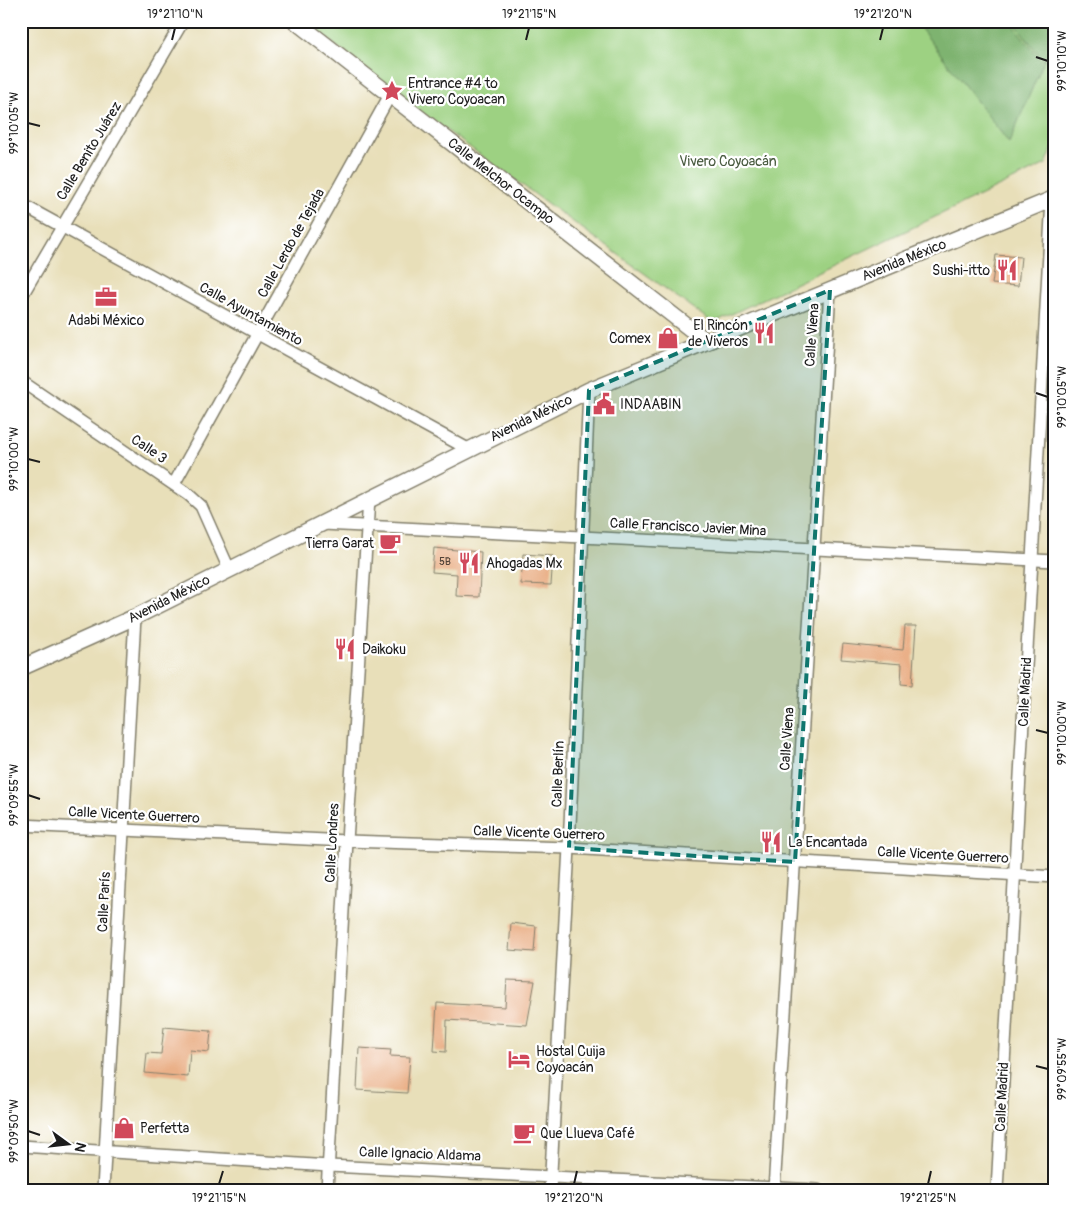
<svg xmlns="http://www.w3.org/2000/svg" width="1076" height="1211" viewBox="0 0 1076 1211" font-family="Pangolin,sans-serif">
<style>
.green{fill:#9dd182;stroke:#5c764f}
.forest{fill:#7eb370;stroke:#4d6846}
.building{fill:#eab088}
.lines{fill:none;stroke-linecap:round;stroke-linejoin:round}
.minor-casing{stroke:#827e6a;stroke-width:14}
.tertiary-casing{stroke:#827e6a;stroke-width:18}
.minor{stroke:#fff;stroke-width:11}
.tertiary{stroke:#fff;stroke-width:15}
.marked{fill:#0f766e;fill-opacity:0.2;stroke:#0f766e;stroke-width:4;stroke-dasharray:10 6;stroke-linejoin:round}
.ticks{fill:none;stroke:#1c1c1c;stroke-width:2}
.labels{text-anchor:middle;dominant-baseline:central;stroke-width:4.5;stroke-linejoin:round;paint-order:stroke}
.number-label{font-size:11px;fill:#504137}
.poi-label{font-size:14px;fill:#1c1c1c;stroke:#fff;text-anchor:start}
.street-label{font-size:14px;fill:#1c1c1c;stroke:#fff}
.park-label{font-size:14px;fill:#495b40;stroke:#fff}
.neatline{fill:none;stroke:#1c1c1c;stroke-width:2}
.ticks-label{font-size:12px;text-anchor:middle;fill:#1c1c1c}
</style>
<rect width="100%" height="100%" fill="#fff"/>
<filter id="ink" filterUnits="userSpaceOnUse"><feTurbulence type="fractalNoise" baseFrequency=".02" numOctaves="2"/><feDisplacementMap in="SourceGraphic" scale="10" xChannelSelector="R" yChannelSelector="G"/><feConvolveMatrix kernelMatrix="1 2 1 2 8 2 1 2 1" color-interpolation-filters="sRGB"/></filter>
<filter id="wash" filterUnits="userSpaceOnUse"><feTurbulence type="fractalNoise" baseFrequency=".0096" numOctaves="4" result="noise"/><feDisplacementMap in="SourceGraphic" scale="20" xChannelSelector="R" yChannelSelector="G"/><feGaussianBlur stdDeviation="1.12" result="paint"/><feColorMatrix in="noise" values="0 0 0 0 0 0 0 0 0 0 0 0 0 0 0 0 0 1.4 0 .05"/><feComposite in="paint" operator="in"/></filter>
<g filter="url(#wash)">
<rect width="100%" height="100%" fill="#e8dfb9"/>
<!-- green -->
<polygon class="green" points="305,21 1055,21 1055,143 1046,164 713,323 392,91"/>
<!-- forest -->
<g class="forest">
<polygon points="915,21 1010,21 1043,63 1009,143"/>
<polygon points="1013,21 1055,21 1055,35 1044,61"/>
</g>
<g id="blocks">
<!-- building -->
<g class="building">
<polygon points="996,255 1021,257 1018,286 992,284"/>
<polygon points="434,548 481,552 479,597 456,596 457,574 432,572"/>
<polygon points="523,554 553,556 551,585 521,584"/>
<polygon points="905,626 916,626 912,685 901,684 902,664 841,659 843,644 903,650"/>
<polygon points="511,923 536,926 534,952 509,950"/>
<polygon points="507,980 535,981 527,1025 447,1020 446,1052 434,1051 437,1003 505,1007"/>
<polygon points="164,1027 211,1031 209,1052 190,1050 188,1077 145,1073 147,1053 161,1054"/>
<polygon points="359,1048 391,1050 390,1056 410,1057 407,1093 357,1090"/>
</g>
</g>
</g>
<g filter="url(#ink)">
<use href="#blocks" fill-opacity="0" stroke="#827e6a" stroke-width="1"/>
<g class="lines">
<!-- minor casing -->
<g class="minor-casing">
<g id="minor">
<polyline points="21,204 468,449"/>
<polyline points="21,297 183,21"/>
<polyline points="21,381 189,495 201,506 229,569"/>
<polyline points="174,484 390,95"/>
<polyline points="323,524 1055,561"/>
<polyline points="21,825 347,841 569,848 1055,877"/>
<polyline points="21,1146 329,1166 818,1190"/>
<polyline points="103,1190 135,617"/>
<polyline points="327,1190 347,841 369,499"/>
<polyline points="550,1190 569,848 589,390"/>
<polyline points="774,1190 830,290"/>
<polyline points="997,1190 1052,199"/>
</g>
</g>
<!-- tertiary casing -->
<g class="tertiary-casing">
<g id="tertiary">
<polyline points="295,21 706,341"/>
<polyline points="21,668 135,617 589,390 1055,198"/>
</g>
</g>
<!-- minor -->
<use href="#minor" class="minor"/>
<!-- tertiary -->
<use href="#tertiary" class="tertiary"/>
</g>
</g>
<!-- marked area -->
<path class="marked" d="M830,290L795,862L569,848L589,390Z"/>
<!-- ticks -->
<path class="ticks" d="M172,40L175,28M526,40L529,28M880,40L883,28M1036,57L1048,61M28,123L40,126M1036,393L1048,397M28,459L40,462M1036,730L1048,733M28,795L40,799M1036,1066L1048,1069M28,1131L40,1135M219,1184L223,1171M574,1184L577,1171M928,1184L931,1171"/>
<!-- icons -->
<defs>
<g id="sight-bare" transform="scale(1.725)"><path d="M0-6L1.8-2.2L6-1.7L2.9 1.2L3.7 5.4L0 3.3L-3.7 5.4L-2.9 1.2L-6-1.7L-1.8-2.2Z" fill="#d1495b" stroke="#fff" stroke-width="2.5" paint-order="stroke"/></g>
<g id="restaurant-bare" transform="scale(1.725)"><path d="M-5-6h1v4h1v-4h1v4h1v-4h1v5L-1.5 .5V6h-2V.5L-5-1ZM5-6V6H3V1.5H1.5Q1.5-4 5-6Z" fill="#d1495b" stroke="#fff" stroke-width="2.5" paint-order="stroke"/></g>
<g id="office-bare" transform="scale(1.725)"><path d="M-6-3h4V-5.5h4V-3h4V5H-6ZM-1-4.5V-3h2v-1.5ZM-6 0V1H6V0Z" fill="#d1495b" stroke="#fff" stroke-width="2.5" paint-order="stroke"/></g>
<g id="shop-bare" transform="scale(1.725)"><path d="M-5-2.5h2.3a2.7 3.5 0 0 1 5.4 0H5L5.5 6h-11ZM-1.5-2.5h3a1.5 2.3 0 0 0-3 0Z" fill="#d1495b" stroke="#fff" stroke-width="2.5" paint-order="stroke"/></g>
<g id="civic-bare" transform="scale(1.725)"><path d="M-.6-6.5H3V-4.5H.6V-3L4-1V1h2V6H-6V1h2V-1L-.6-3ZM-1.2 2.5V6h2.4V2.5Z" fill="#d1495b" stroke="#fff" stroke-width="2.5" paint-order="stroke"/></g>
<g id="cafe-bare" transform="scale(1.725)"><path d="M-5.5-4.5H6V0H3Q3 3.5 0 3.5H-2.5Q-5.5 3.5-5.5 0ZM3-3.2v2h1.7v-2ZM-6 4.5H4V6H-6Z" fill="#d1495b" stroke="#fff" stroke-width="2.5" paint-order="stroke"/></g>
<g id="hotel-bare" transform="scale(1.725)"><path d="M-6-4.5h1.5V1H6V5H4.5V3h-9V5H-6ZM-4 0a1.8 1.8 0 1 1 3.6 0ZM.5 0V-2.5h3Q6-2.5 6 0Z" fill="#d1495b" stroke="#fff" stroke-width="2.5" paint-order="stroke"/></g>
</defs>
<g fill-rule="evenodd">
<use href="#sight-bare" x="392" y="91"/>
<use href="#restaurant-bare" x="1007" y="270"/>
<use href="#office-bare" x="106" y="297"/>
<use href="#restaurant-bare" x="764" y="333"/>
<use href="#shop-bare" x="668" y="338"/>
<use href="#civic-bare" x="604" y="404"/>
<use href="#cafe-bare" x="390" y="543"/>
<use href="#restaurant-bare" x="469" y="563"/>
<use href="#restaurant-bare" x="345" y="649"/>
<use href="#restaurant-bare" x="771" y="842"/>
<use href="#hotel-bare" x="519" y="1059"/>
<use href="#shop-bare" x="124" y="1128"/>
<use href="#cafe-bare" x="524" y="1133"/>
</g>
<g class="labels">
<!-- number labels -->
<g class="number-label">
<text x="445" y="561">5B</text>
</g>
<!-- poi labels -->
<g class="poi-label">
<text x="408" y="83">Entrance #4 to<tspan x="408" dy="16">Vivero Coyoacan</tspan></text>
<text x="990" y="270" text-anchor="end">Sushi-itto</text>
<text x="106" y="320" text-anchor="middle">Adabi México</text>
<text x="748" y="325" text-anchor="end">El Rincón<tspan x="748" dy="16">de Viveros</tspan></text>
<text x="651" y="338" text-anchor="end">Comex</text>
<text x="620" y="404">INDAABIN</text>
<text x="374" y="543" text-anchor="end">Tierra Garat</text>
<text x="486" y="563">Ahogadas Mx</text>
<text x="362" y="649">Daikoku</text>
<text x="788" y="842">La Encantada</text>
<text x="536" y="1051">Hostal Cuija<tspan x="536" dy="16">Coyoacán</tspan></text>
<text x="140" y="1128">Perfetta</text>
<text x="540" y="1133">Que Llueva Café</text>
</g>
<!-- street labels -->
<g class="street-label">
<text transform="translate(89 151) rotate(-59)">Calle Benito Juárez</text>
<text transform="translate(501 181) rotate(38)">Calle Melchor Ocampo</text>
<text transform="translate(291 243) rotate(-61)">Calle Lerdo de Tejada</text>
<text transform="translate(904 260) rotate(-22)">Avenida México</text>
<text transform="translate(251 314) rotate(29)">Calle Ayuntamiento</text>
<text transform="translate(812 335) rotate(-86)">Calle Viena</text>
<text transform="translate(531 418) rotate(-26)">Avenida México</text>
<text transform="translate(149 449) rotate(34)">Calle 3</text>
<text transform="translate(688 527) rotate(3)">Calle Francisco Javier Mina</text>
<text transform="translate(169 599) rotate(-27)">Avenida México</text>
<text transform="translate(1025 692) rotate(-87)">Calle Madrid</text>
<text transform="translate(787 739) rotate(-86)">Calle Viena</text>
<text transform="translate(558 774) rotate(-88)">Calle Berlín</text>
<text transform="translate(134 815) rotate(3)">Calle Vicente Guerrero</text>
<text transform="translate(539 833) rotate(2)">Calle Vicente Guerrero</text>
<text transform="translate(332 843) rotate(-87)">Calle Londres</text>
<text transform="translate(943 855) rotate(3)">Calle Vicente Guerrero</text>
<text transform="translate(104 902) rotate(-87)">Calle París</text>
<text transform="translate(1002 1097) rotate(-87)">Calle Madrid</text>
<text transform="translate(420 1154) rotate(2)">Calle Ignacio Aldama</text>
</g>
<!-- park labels -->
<g class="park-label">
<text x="728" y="161">Vivero Coyoacán</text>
</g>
</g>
<!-- margin -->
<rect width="1076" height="1211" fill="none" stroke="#fff" stroke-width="55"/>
<!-- north arrow -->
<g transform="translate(68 1144) rotate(105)" stroke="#ffffff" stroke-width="4" paint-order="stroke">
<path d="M0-4L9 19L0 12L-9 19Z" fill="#1c1c1c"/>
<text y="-8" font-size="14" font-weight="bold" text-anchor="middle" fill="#1c1c1c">N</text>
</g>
<rect x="28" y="28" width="1020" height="1156" class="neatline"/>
<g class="ticks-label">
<text x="175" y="18">19°21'10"N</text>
<text x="529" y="18">19°21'15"N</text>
<text x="883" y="18">19°21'20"N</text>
<text transform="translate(1062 61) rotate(-90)" y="4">99°10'10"W</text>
<text transform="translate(14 123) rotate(-90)" y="4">99°10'05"W</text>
<text transform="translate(1062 397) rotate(-90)" y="4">99°10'05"W</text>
<text transform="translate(14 459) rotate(-90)" y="4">99°10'00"W</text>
<text transform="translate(1062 733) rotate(-90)" y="4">99°10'00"W</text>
<text transform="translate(14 795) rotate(-90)" y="4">99°09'55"W</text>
<text transform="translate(1062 1069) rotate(-90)" y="4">99°09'55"W</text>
<text transform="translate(14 1131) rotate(-90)" y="4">99°09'50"W</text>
<text x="219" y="1202">19°21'15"N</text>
<text x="574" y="1202">19°21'20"N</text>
<text x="928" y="1202">19°21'25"N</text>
</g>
</svg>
